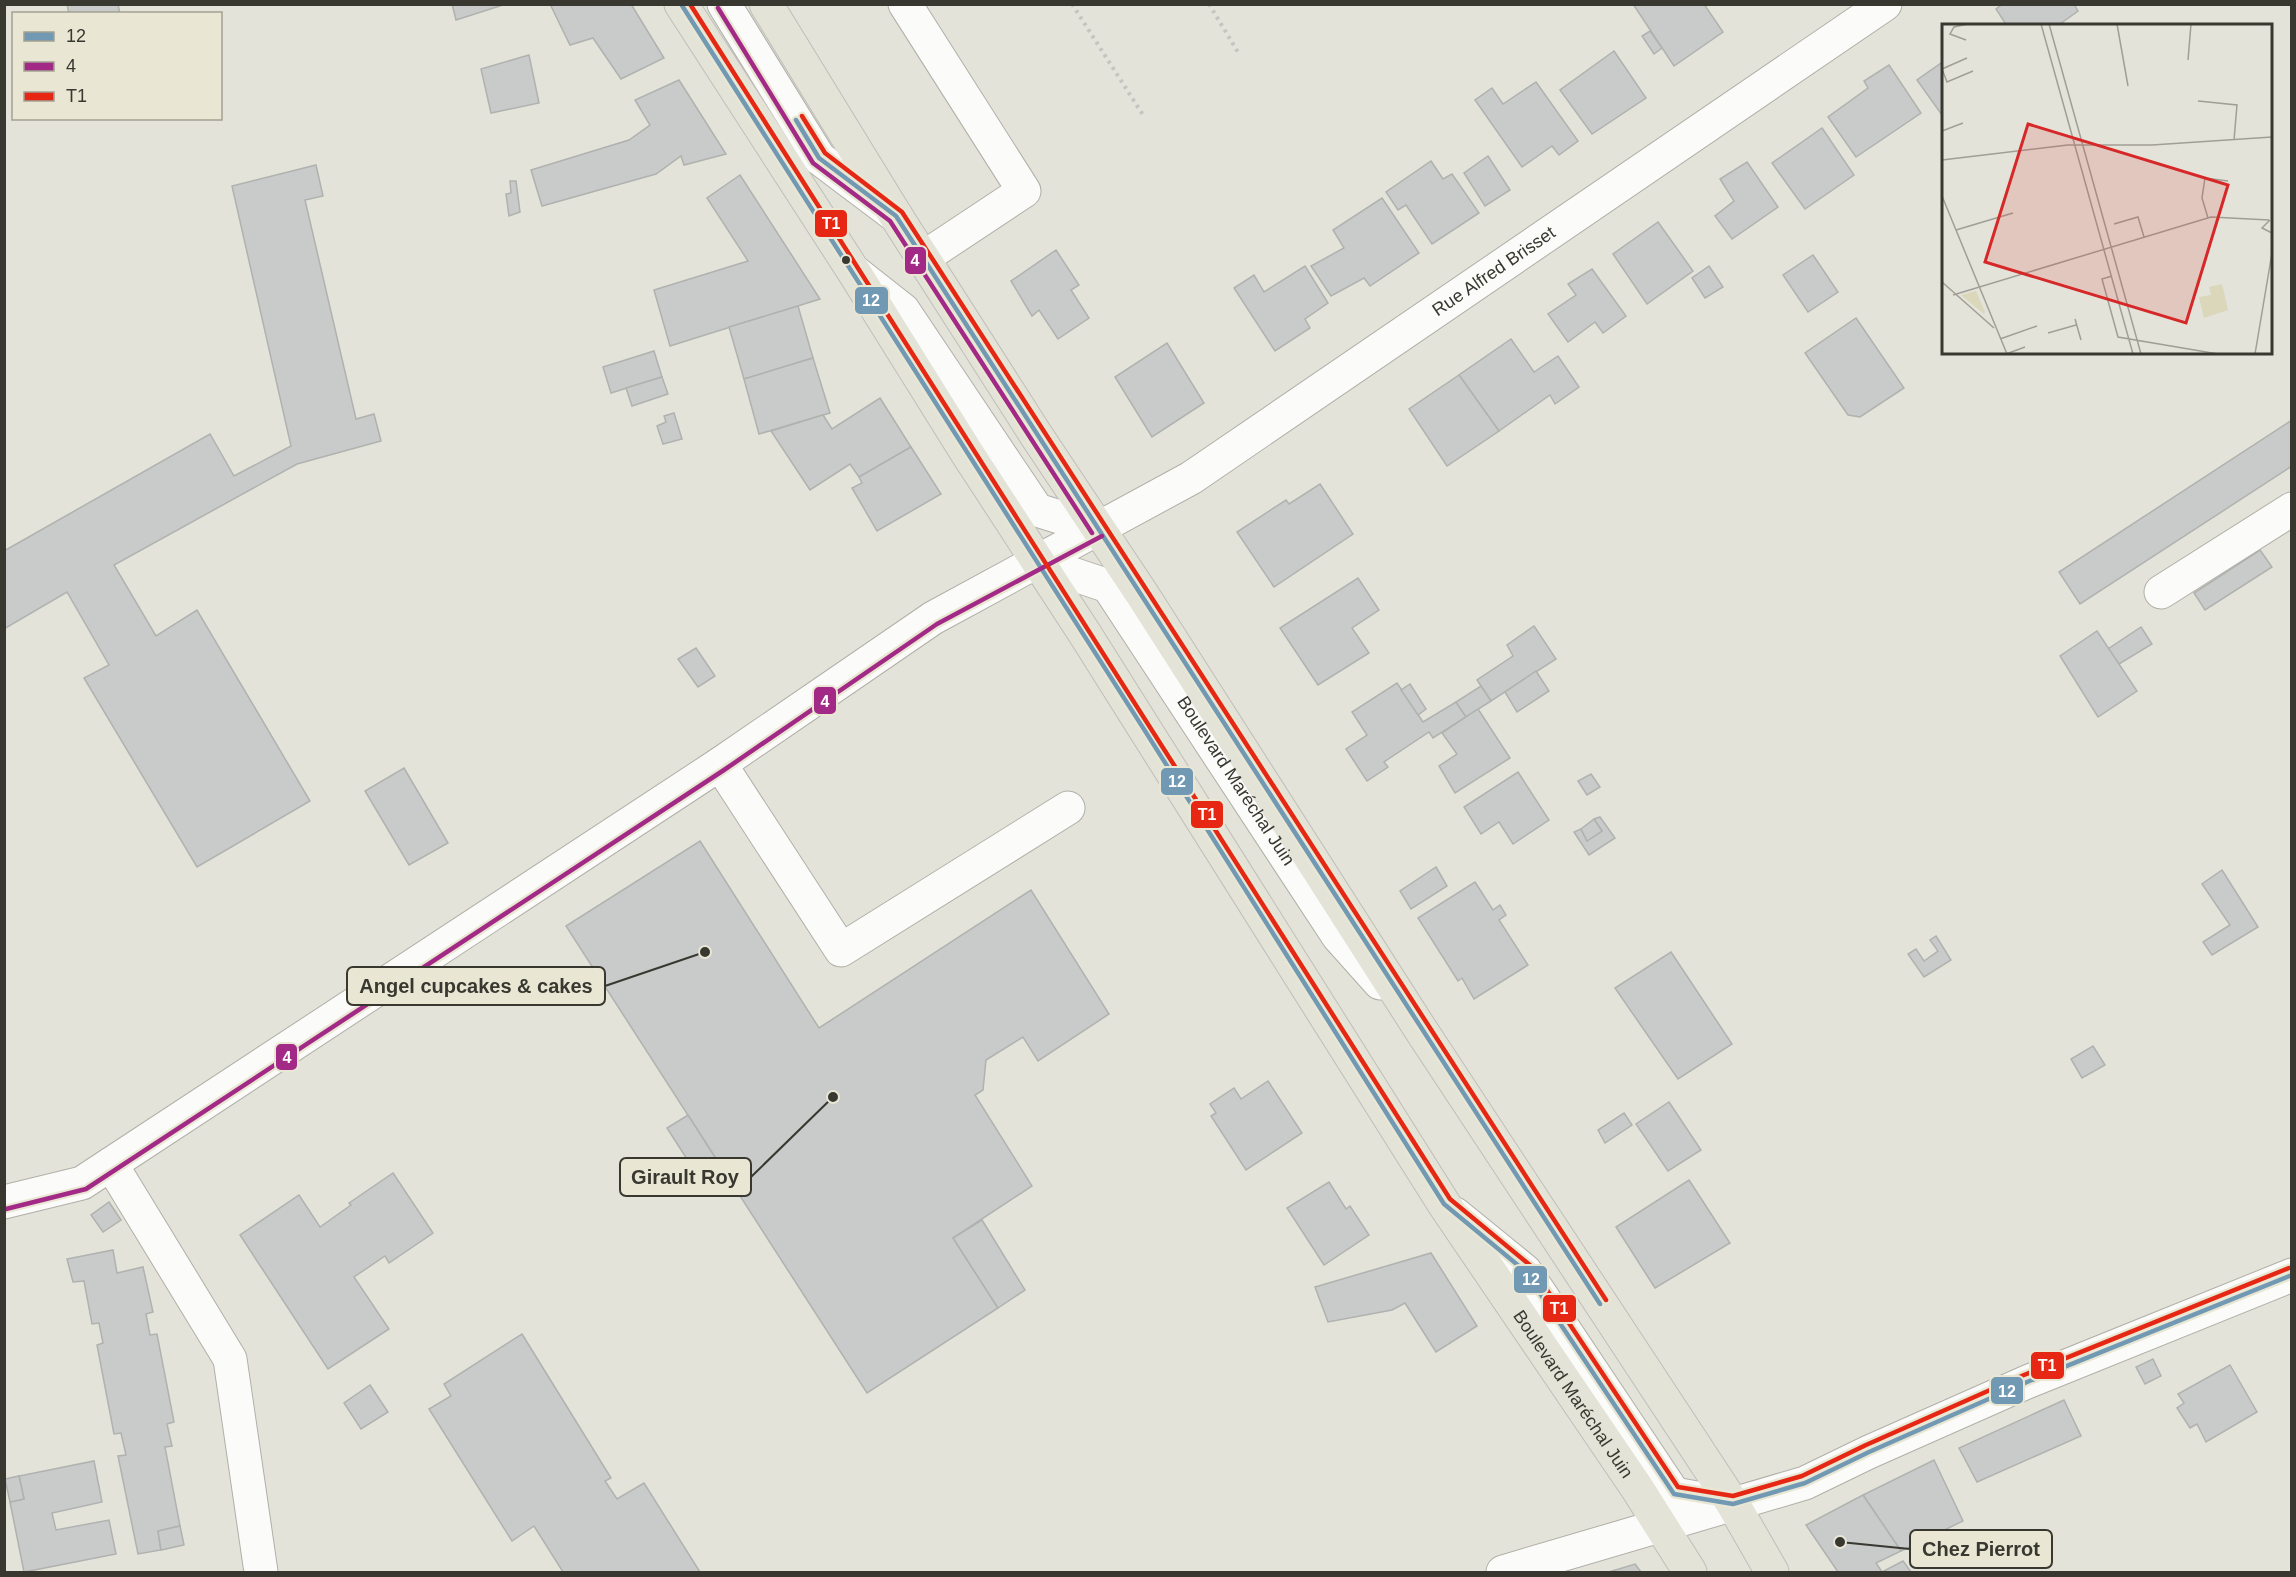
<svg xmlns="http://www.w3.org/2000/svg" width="2296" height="1577" viewBox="0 0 2296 1577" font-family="Arial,sans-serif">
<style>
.building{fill:#c8cbca;stroke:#afb2af;stroke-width:1.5}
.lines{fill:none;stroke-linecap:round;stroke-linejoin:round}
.minor-casing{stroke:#b0afa8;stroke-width:35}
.major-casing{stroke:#bfbeb9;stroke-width:35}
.path{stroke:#c5c4c1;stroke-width:4;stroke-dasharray:3 4.5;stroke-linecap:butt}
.minor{stroke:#fbfbf9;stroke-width:33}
.major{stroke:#e4e3d8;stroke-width:33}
.bus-1-casing{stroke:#e9e7d4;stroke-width:9}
.bus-2-casing{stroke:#e9e7d4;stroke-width:9}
.bus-3-casing{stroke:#e9e7d4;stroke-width:9}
.bus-1{stroke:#7299b3;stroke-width:4.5}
.bus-2{stroke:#a22986;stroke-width:4.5}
.bus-3{stroke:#e52713;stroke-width:4.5}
.bus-dot{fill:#393830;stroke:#e9e7d4;stroke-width:2}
.labels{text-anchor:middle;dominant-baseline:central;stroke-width:5;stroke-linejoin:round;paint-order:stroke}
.street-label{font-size:18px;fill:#393830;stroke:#e9e7d4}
.inset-road{fill:none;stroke:#a09f95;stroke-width:1.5}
.view{fill:#d62828;fill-opacity:0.15;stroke:#d62828;stroke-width:3}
.inset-edge{fill:none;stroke:#393830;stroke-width:3}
.leader{fill:none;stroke:#393830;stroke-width:2}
.callout-dot{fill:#393830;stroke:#e9e7d4;stroke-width:2}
.callout{fill:#e9e7d4;stroke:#393830;stroke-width:2}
.callout-label{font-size:20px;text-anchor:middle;font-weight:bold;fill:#393830}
.line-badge{stroke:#e9e7d4;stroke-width:2}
.badge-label{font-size:16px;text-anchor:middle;font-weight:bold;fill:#fff}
</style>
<rect width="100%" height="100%" fill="#e4e3d9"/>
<!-- building -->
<g class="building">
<polygon points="67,4 118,4 120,14 69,14"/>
<polygon points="452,4 506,4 456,20"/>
<polygon points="550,4 631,4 664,58 621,79 593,38 570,45"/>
<polygon points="1633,4 1704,4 1723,32 1674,66"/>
<polygon points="2074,4 2078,11 2057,26 2007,26 1996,9 2003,4"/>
<polygon points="1650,31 1662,48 1654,54 1642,36"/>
<polygon points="1614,51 1646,98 1592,134 1560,90"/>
<polygon points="529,55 539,103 491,113 481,69"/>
<polygon points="1944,61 1944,118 1917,80"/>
<polygon points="1889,65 1921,113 1856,157 1828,117 1868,88 1864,81"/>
<polygon points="679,80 726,154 684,165 681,156 656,174 542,206 531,170 629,140 650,125 635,100"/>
<polygon points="1536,82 1578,141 1559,155 1552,146 1522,167 1475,100 1492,88 1503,104"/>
<polygon points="1822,128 1854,175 1805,209 1772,163"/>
<polygon points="1488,156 1510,190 1485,206 1464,173"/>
<polygon points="1431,161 1443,179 1452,174 1479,213 1432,244 1406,205 1398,210 1386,192"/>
<polygon points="1747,162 1778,207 1732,239 1715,216 1734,201 1720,179"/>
<polygon points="316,165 323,196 305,200 356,419 374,414 381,441 297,464 114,565 156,636 197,610 310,801 197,867 84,678 109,665 67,592 4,629 4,551 210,434 234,476 291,446 232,186"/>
<polygon points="740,175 820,299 670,346 654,290 748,261 707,198"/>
<polygon points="510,181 516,181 520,212 509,216 506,194 511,193"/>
<polygon points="1382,198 1419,253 1370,286 1364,278 1331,296 1311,266 1344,248 1333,230"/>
<polygon points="1658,222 1693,271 1647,304 1613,254"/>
<polygon points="1056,250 1079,285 1071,290 1089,318 1058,339 1039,310 1032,316 1011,281"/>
<polygon points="1813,255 1838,292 1808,312 1783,275"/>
<polygon points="1305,266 1328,303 1305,319 1310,328 1275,351 1234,288 1254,275 1264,292"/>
<polygon points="1709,266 1723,287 1705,298 1692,278"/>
<polygon points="1592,269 1626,316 1603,333 1595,322 1568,342 1548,314 1576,295 1568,284"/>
<polygon points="798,306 813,358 744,379 729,327"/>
<polygon points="1856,318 1904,388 1860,417 1848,415 1805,353"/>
<polygon points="1511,339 1534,372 1558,356 1579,387 1555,404 1550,395 1499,431 1459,375"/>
<polygon points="1167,343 1204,403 1152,437 1115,377"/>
<polygon points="654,351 662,377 611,393 603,367"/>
<polygon points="813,358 830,413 759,434 744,379"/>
<polygon points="1459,375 1499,431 1447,466 1409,409"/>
<polygon points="662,377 668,394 632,406 626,388"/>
<polygon points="880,398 911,447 859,477 850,464 810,490 771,431 823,415 832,429"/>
<polygon points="674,413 682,439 663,444 657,426 666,422 664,416"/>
<polygon points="2292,420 2292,466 2080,604 2059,572"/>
<polygon points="911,447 941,494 877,531 852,488 862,483 859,477"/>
<polygon points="1320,484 1353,534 1274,587 1237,532 1286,500 1289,504"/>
<polygon points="2260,550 2272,567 2205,610 2194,593"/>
<polygon points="1358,578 1379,610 1352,628 1369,653 1318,685 1280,628"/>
<polygon points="1534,626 1556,659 1491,701 1477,680 1513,656 1507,645"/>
<polygon points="2141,627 2152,644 2119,664 2108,649"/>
<polygon points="2097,631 2137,691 2098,717 2060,656"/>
<polygon points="696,648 715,676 698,687 678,659"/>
<polygon points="1536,671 1549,691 1517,712 1505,692"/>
<polygon points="1397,683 1423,722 1456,702 1466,717 1433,738 1429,732 1384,762 1388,767 1367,781 1346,749 1367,735 1352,712"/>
<polygon points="1410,684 1426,709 1418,715 1401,690"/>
<polygon points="1481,686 1491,701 1466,717 1456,702"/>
<polygon points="1478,709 1510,758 1455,793 1439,766 1457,754 1442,733"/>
<polygon points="404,768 448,843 409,865 365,791"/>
<polygon points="1518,772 1549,820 1513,844 1499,822 1481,834 1464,807"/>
<polygon points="1591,774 1600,787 1587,795 1578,781"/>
<polygon points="1600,817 1615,838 1589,855 1574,832 1581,829 1587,841 1602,831 1594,819"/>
<polygon points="1594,819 1602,831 1587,841 1581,829"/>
<polygon points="700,841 819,1028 1031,890 1109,1014 1038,1061 1023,1037 986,1060 983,1090 975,1095 1032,1186 953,1238 998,1308 867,1393 566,926"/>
<polygon points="1436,867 1447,886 1411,909 1400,891"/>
<polygon points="2222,870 2258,927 2212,955 2203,942 2230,925 2202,884"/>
<polygon points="1475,882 1493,910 1500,905 1506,915 1499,920 1528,965 1474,999 1462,978 1458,981 1418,918"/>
<polygon points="1936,936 1951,960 1924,977 1908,954 1916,949 1924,961 1938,951 1930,940"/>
<polygon points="1671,952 1732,1044 1678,1079 1615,988"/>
<polygon points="2093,1046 2105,1065 2082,1078 2071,1059"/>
<polygon points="1268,1081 1302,1133 1246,1170 1211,1116 1216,1113 1210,1104 1234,1088 1241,1099"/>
<polygon points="1669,1102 1701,1150 1668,1171 1636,1124"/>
<polygon points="1624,1113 1632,1125 1605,1143 1598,1130"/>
<polygon points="688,1115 720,1165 699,1178 667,1128"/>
<polygon points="393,1173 433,1233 389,1263 385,1256 354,1277 389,1329 328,1369 240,1235 299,1195 320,1227 351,1205 349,1203"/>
<polygon points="1689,1180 1730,1243 1655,1288 1616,1227"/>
<polygon points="1329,1182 1346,1209 1350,1206 1369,1235 1324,1265 1287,1208"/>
<polygon points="109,1202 121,1220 103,1232 91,1215"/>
<polygon points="982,1220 1025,1290 998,1308 953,1238"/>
<polygon points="113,1250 117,1273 143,1267 153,1312 146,1314 150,1335 157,1334 174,1422 167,1424 172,1446 165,1447 180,1526 158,1531 161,1550 138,1554 118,1456 126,1455 121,1433 114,1434 97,1345 103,1343 99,1323 92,1324 84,1281 73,1282 67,1259"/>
<polygon points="1431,1253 1477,1326 1436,1352 1405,1303 1392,1310 1328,1322 1315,1287"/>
<polygon points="522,1334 611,1478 605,1481 617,1499 644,1483 700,1572 563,1572 534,1526 512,1541 429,1409 451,1396 444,1384"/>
<polygon points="2153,1359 2161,1376 2145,1384 2136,1367"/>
<polygon points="2230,1365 2257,1412 2206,1442 2197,1424 2190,1428 2177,1408 2184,1403 2178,1394"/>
<polygon points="370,1385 388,1412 361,1429 344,1403"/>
<polygon points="2064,1400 2081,1436 1977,1482 1959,1448"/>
<polygon points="1934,1460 1963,1521 1901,1551 1863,1495"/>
<polygon points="94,1461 102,1502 52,1513 56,1530 109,1520 116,1554 24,1572 10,1502 24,1499 19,1476"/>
<polygon points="19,1476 24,1499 10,1502 5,1479"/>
<polygon points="1863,1495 1901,1551 1876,1563 1882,1572 1903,1561 1911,1572 1838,1572 1806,1525"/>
<polygon points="180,1526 184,1545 161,1550 158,1531"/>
<polygon points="1635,1564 1641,1572 1609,1572"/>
</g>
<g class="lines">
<!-- minor casing -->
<g class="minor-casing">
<g id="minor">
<polyline points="724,4 819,158 896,216"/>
<polyline points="905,4 1024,191 923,258"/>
<polyline points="856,273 903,310 1037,510 1098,529"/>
<path id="s1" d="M1037,562L1108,586L1338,936L1380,983"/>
<polyline points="2161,592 2292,509"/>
<polyline points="720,764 841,950 1068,808"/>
<polyline points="111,1164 230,1359 261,1572"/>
<path id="s2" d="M4,1202L82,1183L720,764L933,618L1191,478L1885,4"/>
<polyline points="1455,1214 1525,1271 1674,1494 1725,1503"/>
<polyline points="1503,1572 1805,1483 1869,1452 2027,1382 2292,1275"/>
</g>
</g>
<!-- major casing -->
<g class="major-casing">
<g id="major">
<path id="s3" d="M681,4L854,272L967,453L1085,634L1444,1204L1637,1488L1690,1572"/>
<polyline points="766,4 896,216 1036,435 1142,594 1419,1027 1733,1504 1772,1572"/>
</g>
</g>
<!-- path -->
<g class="path">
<polyline points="1072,4 1143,115"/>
<polyline points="1209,4 1239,54"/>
</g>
<!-- minor -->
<use href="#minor" class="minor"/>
<!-- major -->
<use href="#major" class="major"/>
<!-- bus-1 casing -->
<g class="bus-1-casing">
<g id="bus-1">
<path d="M681,4C938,403 1191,803 1444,1204L1525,1271L1674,1494L1733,1504L1805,1483L1869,1452L2027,1382L2292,1275"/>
<polyline points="796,120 819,158 896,216 1600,1304"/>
</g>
</g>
<!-- bus-2 casing -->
<g class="bus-2-casing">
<g id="bus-2">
<polyline points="718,8 813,163 890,221 1092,533"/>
<polyline points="6,1209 86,1189 724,770 937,624 1102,536"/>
</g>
</g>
<!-- bus-3 casing -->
<g class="bus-3-casing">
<g id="bus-3">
<path d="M690,4C946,401 1198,800 1450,1199L1531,1266L1678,1487L1733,1496L1802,1476L1866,1445L2024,1375L2289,1268"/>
<polyline points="802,116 825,153 902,212 1606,1300"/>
</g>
</g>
<!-- bus-1 -->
<use href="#bus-1" class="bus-1"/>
<!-- bus-2 -->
<use href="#bus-2" class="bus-2"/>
<!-- bus-3 -->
<use href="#bus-3" class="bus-3"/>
</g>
<!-- markers -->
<circle class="bus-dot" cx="846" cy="260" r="5"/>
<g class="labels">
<!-- street labels -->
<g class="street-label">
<text stroke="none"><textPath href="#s2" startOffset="1762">Rue Alfred Brisset</textPath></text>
<text stroke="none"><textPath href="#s1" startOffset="308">Boulevard Maréchal Juin</textPath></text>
<text stroke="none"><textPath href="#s3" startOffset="1652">Boulevard Maréchal Juin</textPath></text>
</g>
</g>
<!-- overview -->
<g transform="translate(1942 24)">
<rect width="330" height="330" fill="#e4e3d9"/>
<path d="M280,260L286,286L262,294L257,273L269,271L267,263ZM34,267L43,288L42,290L19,271Z" fill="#dad7bb"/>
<path class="inset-road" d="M99,0L191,330M107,0L199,330M175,0L186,62M24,16L8,10L12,3L26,0M25,34L0,45L5,58L31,47M246,36L249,0M256,77L295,81L292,116M0,107L21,99M0,136L126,121H210L330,113M0,172L65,330M266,194L260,174L263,154L286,157M328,196L320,204L330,209M172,200L196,193L202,213M14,206L71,189M170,252L160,255L176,313L276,330M0,258L52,304M11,271L269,193L327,196M133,295L139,316M106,309L134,301M58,315L95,302M64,330L83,323M313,330L330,229"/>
<path class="view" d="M86,100L286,161L244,299L43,238Z"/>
<rect width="330" height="330" class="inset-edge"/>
</g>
<!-- callouts -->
<path class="leader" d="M705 952L605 986M833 1097L751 1177M1840 1542L1910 1549"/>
<g class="callout-dot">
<circle cx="705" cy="952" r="6"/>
<circle cx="833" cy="1097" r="6"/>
<circle cx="1840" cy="1542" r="6"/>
</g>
<g class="callout">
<rect x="347" y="967" width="258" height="38" rx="6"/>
<rect x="620" y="1158" width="131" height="38" rx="6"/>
<rect x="1910" y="1530" width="142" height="38" rx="6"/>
</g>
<g class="callout-label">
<text x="476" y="993">Angel cupcakes &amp; cakes</text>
<text x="685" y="1184">Girault Roy</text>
<text x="1981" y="1556">Chez Pierrot</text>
</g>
<g class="line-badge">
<rect x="814" y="209" width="34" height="29" rx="6" fill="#e52713"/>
<rect x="904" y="246" width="23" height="29" rx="6" fill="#a22986"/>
<rect x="854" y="286" width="35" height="29" rx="6" fill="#7299b3"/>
<rect x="813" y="686" width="24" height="29" rx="6" fill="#a22986"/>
<rect x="1160" y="767" width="34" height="29" rx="6" fill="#7299b3"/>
<rect x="1190" y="800" width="34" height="29" rx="6" fill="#e52713"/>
<rect x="275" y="1043" width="23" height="28" rx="6" fill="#a22986"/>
<rect x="1513" y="1265" width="35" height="29" rx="6" fill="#7299b3"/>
<rect x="1542" y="1294" width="35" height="29" rx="6" fill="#e52713"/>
<rect x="2030" y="1351" width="35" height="29" rx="6" fill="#e52713"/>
<rect x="1990" y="1376" width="34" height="29" rx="6" fill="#7299b3"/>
</g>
<g class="badge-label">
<text x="831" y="229">T1</text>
<text x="915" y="266">4</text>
<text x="871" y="306">12</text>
<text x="825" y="707">4</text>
<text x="1177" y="787">12</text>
<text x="1207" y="820">T1</text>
<text x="287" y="1063">4</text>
<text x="1531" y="1285">12</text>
<text x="1559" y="1314">T1</text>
<text x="2047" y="1371">T1</text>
<text x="2007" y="1397">12</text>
</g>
<!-- border -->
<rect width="2296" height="1577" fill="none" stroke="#393830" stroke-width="12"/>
<!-- legend -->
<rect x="12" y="12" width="210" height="108" fill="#e9e7d4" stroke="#a3a192" stroke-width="1.5"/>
<rect x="24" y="32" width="30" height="9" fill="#7299b3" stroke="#a3a192" stroke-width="1.5"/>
<text x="66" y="42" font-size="18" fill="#393830">12</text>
<rect x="24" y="62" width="30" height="9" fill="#a22986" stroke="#a3a192" stroke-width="1.5"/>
<text x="66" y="72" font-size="18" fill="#393830">4</text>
<rect x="24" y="92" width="30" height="9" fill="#e52713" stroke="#a3a192" stroke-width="1.5"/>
<text x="66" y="102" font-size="18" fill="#393830">T1</text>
</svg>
